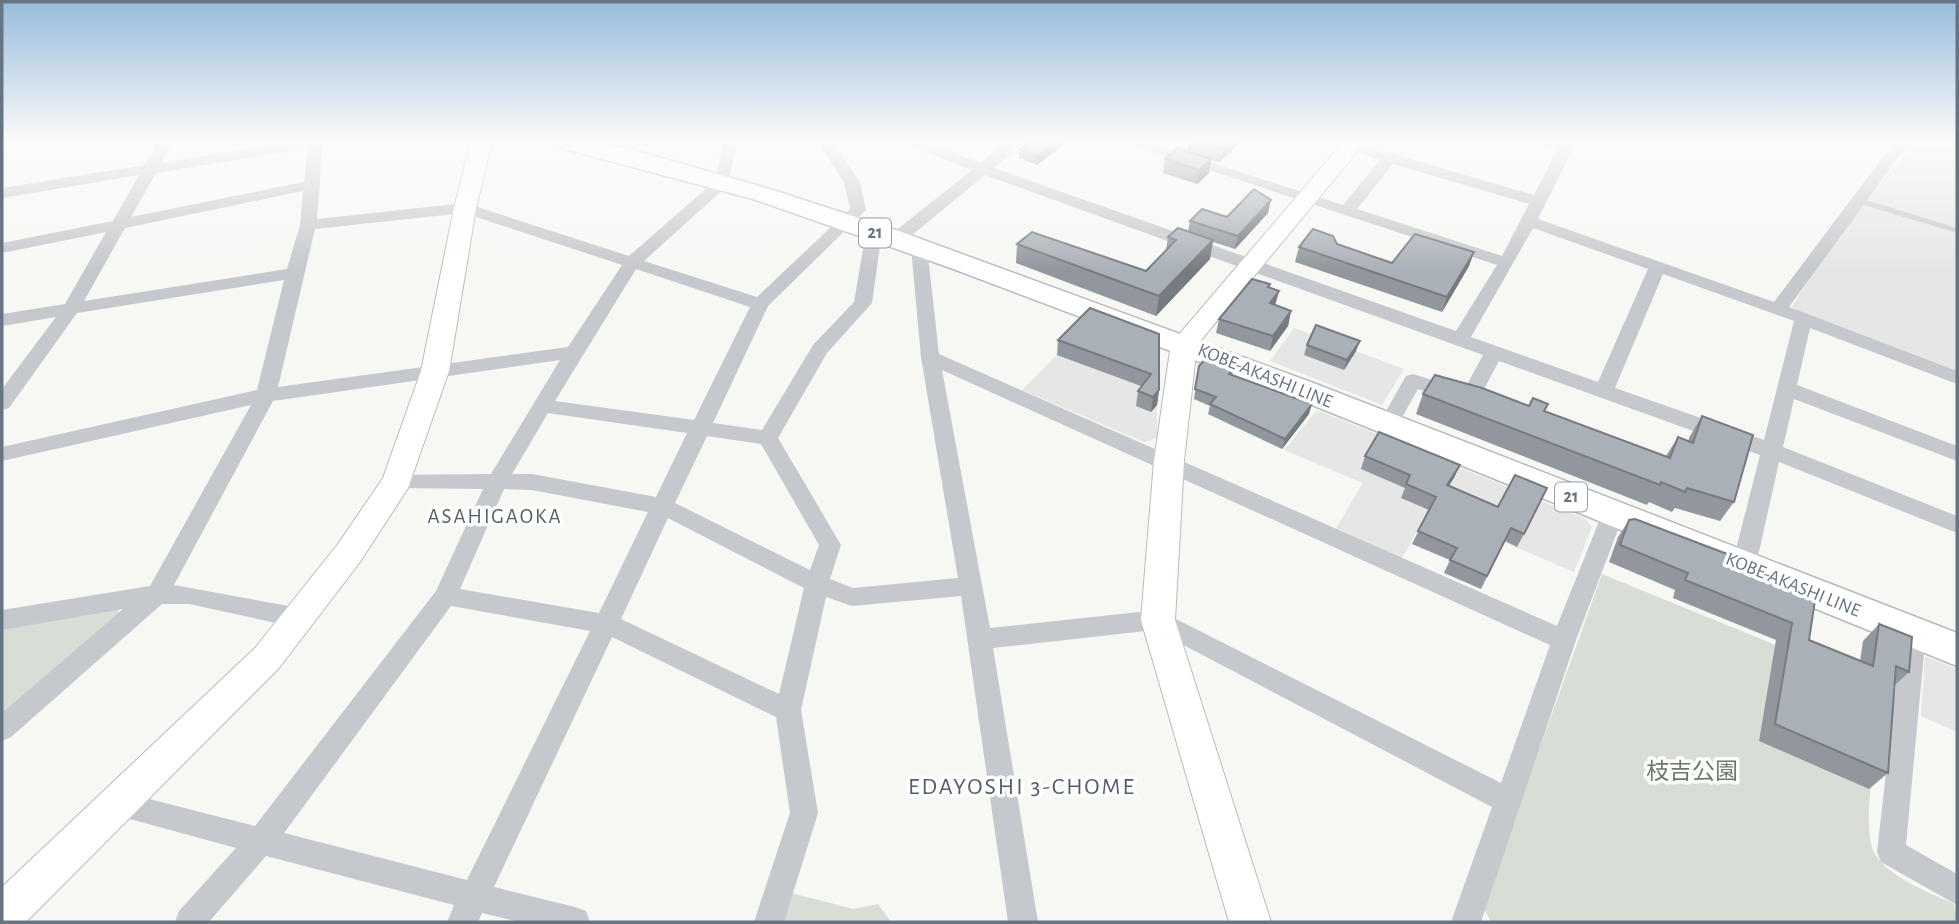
<svg xmlns="http://www.w3.org/2000/svg" width="1959" height="924" viewBox="0 0 1959 924" font-family="'Alegreya Sans','Noto Sans JP',sans-serif">
<style>
.built{fill:#e5e6e5}
.green{fill:#d8ded5}
.lines{fill:none;stroke-linecap:round;stroke-linejoin:round}
.secondary-casing{stroke:#b8bbc0;stroke-width:2}
.primary-casing{stroke:#b6babe;stroke-width:3}
.lane{fill:#c5c8cc;fill-rule:evenodd}
.street{fill:#c5c8cc;fill-rule:evenodd}
.secondary{fill:#fff;fill-rule:evenodd}
.primary{fill:#fff;fill-rule:evenodd}
.wall{fill:#91979d}
.shaded-wall{fill:#767b80}
.building{fill:#a9b0b7;stroke:#767b80;stroke-width:2}
.labels{text-anchor:middle;dominant-baseline:central;stroke-width:7;stroke-linejoin:round;paint-order:stroke}
.shield{fill:#fff;stroke:#959ea9;stroke-width:2}
.shield-label{font-size:18px;font-weight:bold;fill:#677484}
.street-label{font-size:19px;fill:#677484;stroke:#fff}
.neighbourhood-label{font-size:21px;letter-spacing:2px;fill:#555e6a;stroke:#fff}
.near-park-label{font-size:23px;fill:#687c66;stroke:#fff}
.near-neighbourhood-label{font-size:24px;letter-spacing:2px;fill:#555e6a;stroke:#fff}
</style>
<rect width="100%" height="100%" fill="#f7f7f4"/>
<!-- built -->
<g class="built">
<polygon points="1916,141 1957,141 1957,371 1806,316 1792,307 1857,200 1871,194"/>
<polygon points="1089,322 1157,349 1157,438 1144,442 1022,390"/>
<polygon points="1294,328 1404,369 1382,405 1270,361"/>
<polygon points="1317,410 1584,518 1592,527 1574,572 1429,510 1401,560 1336,528 1363,483 1284,450"/>
<polygon points="1925,656 1957,669 1957,732 1921,716"/>
</g>
<!-- green -->
<g class="green">
<path d="M1602,574L1886,690C1881,724 1857,830 1876,856C1894,880 1927,891 1954,904L1957,922H1491L1483,907Z"/>
<polygon points="115,608 123,615 2,715 2,629"/>
<polygon points="791,893 854,909 878,904 891,922 784,922"/>
</g>
<g class="lines">
<!-- secondary casing -->
<g class="secondary-casing">
<g id="secondary">
<polygon points="471,141 492,141 476,208 449,371 408,488 360,562 279,668 26,922 2,922 2,887 255,648 338,544 383,478 421,371 454,208"/>
<polygon points="1344,141 1366,141 1197,345 1184,461 1175,620 1271,922 1229,922 1141,620 1154,461 1171,344"/>
</g>
</g>
<!-- primary casing -->
<g class="primary-casing">
<polygon id="primary" points="550,141 593,141 637,151 770,189 902,232 1316,384 1957,633 1957,666 1295,398 948,267 753,199 553,146"/>
</g>
<!-- lane -->
<polygon class="lane" points="1854,198 1860,198 1957,228 1957,233 1854,202"/>
<!-- street -->
<g class="street">
<path d="M158,141H173L161,163L293,141H323L317,219L465,203L629,256L716,180L723,141H737L728,185L644,261L757,297L850,209L844,182L817,141H832L860,182L866,210L768,306L713,423L762,430L813,345L854,302L866,232L868,229H880L882,232L872,303L827,353L778,438L841,545L830,579L853,588L958,578L921,357L911,247L919,242L927,247L939,354L1557,626L1602,514L1605,508H1621L1624,514L1576,640L1481,922H1451L1492,807L1155,630L993,648L1038,922H1008L961,596L852,606L826,597L801,710L818,813L784,922H754L790,813L776,717L612,637L494,887L575,907L586,911L590,922H519L482,913L478,922H447L454,905L266,856L209,922H175L179,911L236,848L108,813L104,804L108,795L118,791L255,826L436,591L483,489L397,488L389,485L386,480L389,475L491,474L560,360L273,401L174,585L299,608L308,611L311,618L308,625L299,628L189,604H162L11,737L2,741V713L123,609L2,630V610L150,586L251,405L2,461V447L257,390L284,280L77,313L9,408L2,410V389L56,317L2,326V314L65,304L106,232L2,253V243L113,221L139,175L2,198V188L145,165ZM308,148L304,182L131,217L156,173ZM303,191L300,225L287,269L84,301L125,228ZM464,213L622,265L568,347L278,387L315,229ZM636,269L750,307L694,420L555,401ZM942,370L1550,645L1501,783L1158,610L990,628ZM548,413L687,433L656,497L532,474H512ZM707,436L761,444L819,545L810,570L675,503ZM504,489L532,490L648,512L599,613L460,589ZM668,518L804,588L779,694L621,619ZM451,606L590,631L467,880L284,833Z"/>
<path d="M897,141H919L981,163L1008,141H1025L994,168L1456,331L1497,265L1121,141H1144L1343,205L1380,160L1325,141H1349L1534,195L1557,150L1534,141H1582L1572,150L1538,219L1774,302L1895,141H1910L1789,307L1957,371V384L1810,328L1797,385L1957,446V461L1794,399L1783,447L1957,516V533L1779,462L1756,565L1752,571L1744,574L1736,571L1732,565L1760,455L1499,361L1476,404L1469,406L1418,389L1395,430H1381L1378,425L1406,376L1413,374L1464,390L1483,355L985,175L901,244H889V236L972,170ZM1393,164L1529,204L1502,256L1357,209ZM1533,228L1648,269L1598,382L1471,337ZM1663,274L1794,321L1764,440L1615,388Z"/>
<polygon points="1914,622 1923,625 1926,632 1906,845 1957,874 1957,905 1881,862 1877,852 1902,632 1905,625"/>
</g>
<!-- secondary -->
<use href="#secondary" class="secondary"/>
<!-- primary -->
<use href="#primary" class="primary"/>
</g>
<!-- wall -->
<g class="wall">
<polygon points="1068,141 1037,165 1019,158 1019,150"/>
<polygon points="1189,141 1242,141 1219,162 1211,160 1209,173 1197,184 1163,173 1165,159 1187,151"/>
<polygon points="1268,213 1235,249 1213,242 1210,259 1156,316 1016,263 1017,244 1146,271 1166,250 1168,237 1188,231 1190,221"/>
<polygon points="1337,244 1392,263 1474,252 1469,266 1442,312 1295,262 1299,247"/>
<polygon points="1269,287 1275,305 1291,311 1288,326 1270,351 1216,333 1219,319"/>
<polygon points="1159,334 1159,390 1157,405 1151,412 1136,406 1138,391 1141,386 1057,355 1058,340"/>
<polygon points="1307,345 1356,351 1344,370 1304,355"/>
<polygon points="1199,366 1234,368 1232,376 1309,414 1282,449 1208,414 1210,406 1194,399"/>
<polygon points="1423,394 1544,411 1666,456 1678,437 1688,441 1690,436 1702,416 1734,502 1720,521 1675,508 1672,512 1649,502 1647,505 1416,414"/>
<polygon points="1365,456 1460,465 1449,486 1524,534 1517,547 1505,541 1481,589 1444,573 1450,560 1412,544 1429,510 1401,498 1405,488 1361,469"/>
<polygon points="1629,520 1734,562 1809,640 1860,661 1863,641 1879,624 1909,672 1894,686 1888,773 1869,789 1759,741 1776,640 1673,598 1675,590 1609,562 1618,537"/>
</g>
<!-- shaded-wall -->
<g class="shaded-wall">
<polygon points="1057,141 1068,141 1037,165 1037,156"/>
<polygon points="1230,141 1242,141 1219,162 1222,149"/>
<polygon points="1211,159 1209,173 1197,184 1199,170"/>
<polygon points="1271,200 1268,213 1235,249 1238,236"/>
<polygon points="1213,240 1210,259 1156,316 1159,296"/>
<polygon points="1474,252 1469,266 1442,312 1447,297"/>
<polygon points="1279,291 1275,306 1270,303"/>
<polygon points="1291,311 1288,326 1270,351 1273,336"/>
<polygon points="1360,341 1356,351 1344,370 1347,360"/>
<polygon points="1159,390 1157,405 1151,412 1153,397"/>
<polygon points="1312,404 1309,414 1282,449 1285,439"/>
<polygon points="1460,465 1454,478 1441,498 1447,485"/>
</g>
<!-- building -->
<g class="building">
<polygon points="1031,141 1057,141 1037,156 1019,150"/>
<polygon points="1199,141 1230,141 1222,149"/>
<polygon points="1178,148 1211,159 1199,170 1165,159"/>
<polygon points="1254,189 1271,200 1238,236 1190,221 1202,209 1227,217"/>
<polygon points="1178,228 1213,240 1159,296 1017,244 1032,232 1146,271 1176,240 1168,237"/>
<polygon points="1313,229 1333,236 1337,244 1392,263 1415,234 1474,252 1447,297 1299,247"/>
<polygon points="1252,279 1270,284 1268,287 1279,291 1270,303 1291,311 1273,336 1219,319"/>
<polygon points="1090,308 1159,334 1159,390 1153,397 1138,391 1151,374 1058,340"/>
<polygon points="1316,325 1360,341 1347,360 1307,345"/>
<polygon points="1206,358 1234,368 1229,374 1312,404 1285,439 1210,404 1216,397 1195,389 1199,366"/>
<polygon points="1435,375 1482,388 1529,406 1533,398 1548,404 1544,411 1670,458 1678,437 1693,443 1702,416 1753,435 1734,502 1687,488 1685,492 1661,482 1660,485 1423,394"/>
<polygon points="1379,432 1460,465 1447,485 1498,507 1515,475 1547,488 1524,534 1511,528 1487,576 1450,560 1457,548 1418,531 1436,497 1406,484 1410,475 1365,456"/>
<polygon points="1635,519 1735,557 1734,562 1816,594 1809,640 1873,666 1879,624 1912,637 1909,672 1896,666 1888,773 1775,724 1792,623 1685,580 1688,573 1620,545 1629,520"/>
</g>
<!-- sky -->
<linearGradient id="sky" x2="0" y2="1"><stop stop-color="#97bbdc"/><stop offset="0.52" stop-color="#fbfbfa"/><stop offset="1" stop-color="#fbfbfa" stop-opacity="0"/></linearGradient>
<rect width="1959" height="271" fill="url(#sky)"/>
<g class="labels">
<!-- shield labels -->
<g class="shield">
<rect x="859" y="218.5" width="32" height="29" rx="5"/>
<rect x="1555" y="482.5" width="32" height="29" rx="5"/>
</g>
<g class="shield-label">
<text x="875" y="233">21</text>
<text x="1571" y="497">21</text>
</g>
<!-- street labels -->
<g class="street-label">
<text transform="translate(1265 376) rotate(22)">KOBE-AKASHI LINE</text>
<text transform="translate(1793 585) rotate(22)">KOBE-AKASHI LINE</text>
</g>
<!-- neighbourhood labels -->
<g class="neighbourhood-label">
<text x="495" y="516">ASAHIGAOKA</text>
</g>
<!-- near-park labels -->
<g class="near-park-label">
<text x="1692" y="772">枝吉公園</text>
</g>
<!-- near-neighbourhood labels -->
<g class="near-neighbourhood-label">
<text x="1022" y="787">EDAYOSHI 3-CHOME</text>
</g>
</g>
<!-- border -->
<rect width="1959" height="924" fill="none" stroke="#677484" stroke-width="7"/>
</svg>
